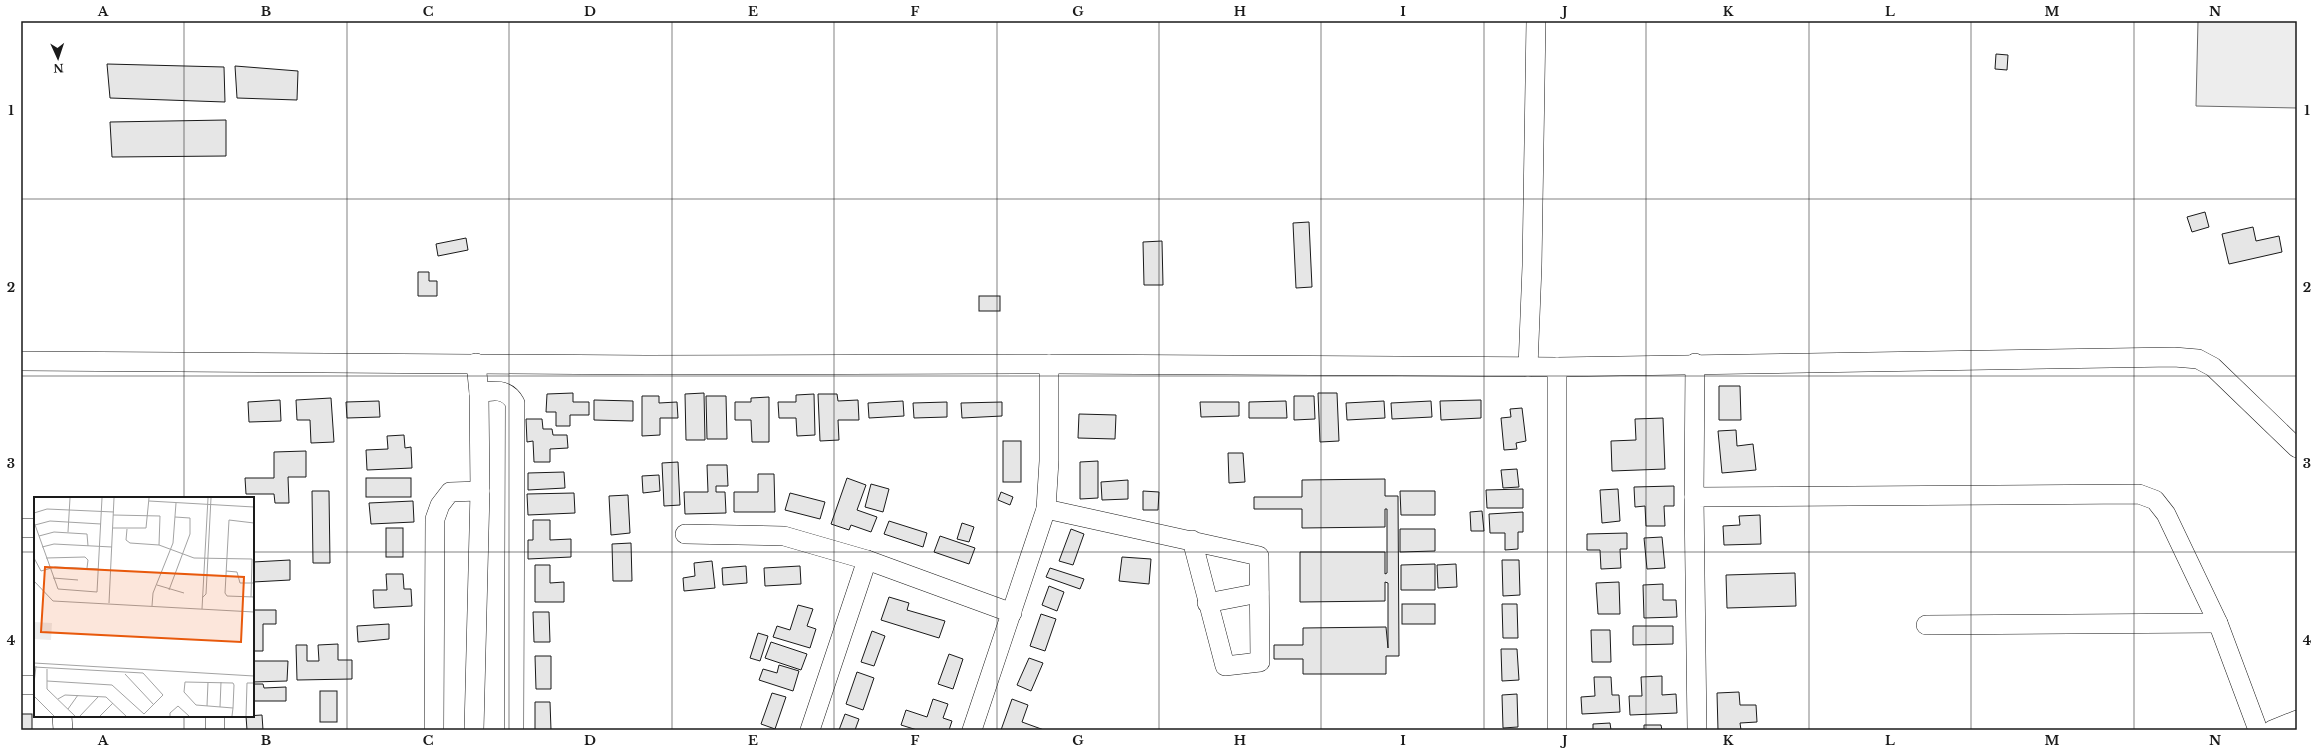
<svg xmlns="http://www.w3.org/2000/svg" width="2318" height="751" viewBox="0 0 2318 751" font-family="'Libre Baskerville',serif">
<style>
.built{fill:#ededed;stroke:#6a6a6a}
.building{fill:#e6e6e6;stroke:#1a1a1a}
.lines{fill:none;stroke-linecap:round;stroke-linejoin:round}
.minor-casing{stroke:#1a1a1a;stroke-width:20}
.minor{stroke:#fff;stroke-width:19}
.grid{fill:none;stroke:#1a1a1a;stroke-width:1;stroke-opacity:0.55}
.inset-road{fill:none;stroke:#a3a3a3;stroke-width:1}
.view{fill:#e8590c;fill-opacity:0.15;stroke:#e8590c;stroke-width:2}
.inset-edge{fill:none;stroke:#1a1a1a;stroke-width:2}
.neatline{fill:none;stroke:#1a1a1a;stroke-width:1.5}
.grid-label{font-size:13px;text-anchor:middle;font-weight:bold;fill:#1a1a1a}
</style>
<rect width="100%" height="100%" fill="#fff"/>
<!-- built -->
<polygon class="built" points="2198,21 2297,21 2297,108 2196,106"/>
<!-- building -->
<g class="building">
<polygon points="1996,54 2008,55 2007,70 1995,69"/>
<polygon points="107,64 224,67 225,102 110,98"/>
<polygon points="235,66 298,71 297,100 237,98"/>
<polygon points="226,120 226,156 112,157 110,122"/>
<polygon points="2205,212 2209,227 2192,232 2187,217"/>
<polygon points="1309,222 1312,287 1296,288 1293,223"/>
<polygon points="2253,227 2256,241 2279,236 2282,252 2229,264 2222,234"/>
<polygon points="466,238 468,250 438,256 436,244"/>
<polygon points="1162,241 1163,285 1144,285 1143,242"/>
<polygon points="418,272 429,272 429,281 437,281 437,296 418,296"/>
<rect x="979" y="296" width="21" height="15"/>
<polygon points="1719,386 1740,386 1741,420 1719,420"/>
<polygon points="573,393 573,402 589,402 589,415 570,415 570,426 556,426 556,412 546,412 547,394"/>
<polygon points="704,393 705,440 686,440 685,394"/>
<polygon points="1318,393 1337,393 1339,441 1320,442"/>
<polygon points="814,394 815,435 797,436 796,418 779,418 778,402 796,402 796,395"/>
<polygon points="818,394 837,394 838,401 858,400 859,420 838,420 839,440 820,441"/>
<polygon points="642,396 659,396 659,403 677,402 678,418 660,418 660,435 642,436"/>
<polygon points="706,396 726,396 727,439 707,439"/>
<polygon points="1294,396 1314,396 1315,419 1294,420"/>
<polygon points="769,397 769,442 752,442 751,420 735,420 735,402 751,402 751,398"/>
<polygon points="331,398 334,442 311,443 310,420 297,420 296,400"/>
<polygon points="280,400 281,421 249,422 248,402"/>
<polygon points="594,400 633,401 633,421 594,420"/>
<polygon points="1481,400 1481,418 1441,420 1440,401"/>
<polygon points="379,401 380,417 347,418 346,402"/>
<polygon points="903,401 904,416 869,418 868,403"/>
<polygon points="1286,401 1287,418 1249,418 1249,402"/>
<polygon points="1384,401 1385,418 1347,420 1346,403"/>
<polygon points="1431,401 1432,417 1392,419 1391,403"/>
<polygon points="947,402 947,417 914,418 913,403"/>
<polygon points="1002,402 1002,416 962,418 961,403"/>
<polygon points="1200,402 1239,402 1239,416 1201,417"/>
<polygon points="1522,408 1526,441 1516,443 1517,449 1504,450 1501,418 1511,417 1510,409"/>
<polygon points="1079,414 1116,415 1115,439 1078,438"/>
<polygon points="1663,418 1665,469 1612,471 1611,441 1636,440 1635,419"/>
<polygon points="526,419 542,419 543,429 552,429 553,435 567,435 568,448 550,449 550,462 534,462 533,441 527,442"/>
<polygon points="1736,430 1737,446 1753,444 1756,470 1722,473 1718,431"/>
<polygon points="404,435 405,448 411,447 412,468 367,470 366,450 388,449 387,436"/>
<rect x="1003" y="441" width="18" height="41"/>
<polygon points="306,451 306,477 288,477 289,503 275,503 274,494 246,494 245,478 274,478 274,452"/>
<polygon points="1228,453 1243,453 1245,482 1229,483"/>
<polygon points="1098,461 1098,498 1080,499 1080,462"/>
<polygon points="678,462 680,505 664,506 662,463"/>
<polygon points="707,465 727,465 728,486 716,486 716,492 725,492 726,513 685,514 684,492 708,492"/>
<polygon points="1517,469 1519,487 1503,488 1501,470"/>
<polygon points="564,472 565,488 528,490 528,473"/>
<polygon points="758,474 774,474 775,512 734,512 734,492 758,492"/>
<polygon points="659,475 660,491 643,493 642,476"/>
<rect x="366" y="478" width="45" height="19"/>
<polygon points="847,478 866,485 857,510 877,517 871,532 851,525 849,530 831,524"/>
<polygon points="1385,479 1385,496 1398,496 1399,656 1386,656 1386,674 1303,674 1303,659 1274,659 1274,645 1303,645 1303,628 1386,627 1388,648 1388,583 1385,582 1385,601 1300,602 1300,552 1385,552 1385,574 1387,573 1387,509 1385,509 1385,527 1302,528 1302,509 1254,509 1254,497 1302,497 1302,480"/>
<polygon points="1128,480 1128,499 1102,500 1101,482"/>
<polygon points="871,484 889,489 883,512 865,507"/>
<polygon points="1674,486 1674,506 1664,506 1665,526 1646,526 1645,506 1635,507 1634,487"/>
<polygon points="1523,489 1523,508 1487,508 1486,490"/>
<polygon points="1618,489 1620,521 1602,523 1600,490"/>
<polygon points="312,491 329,491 330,563 313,563"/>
<polygon points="1143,491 1159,492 1158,510 1143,510"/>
<polygon points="1400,491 1435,491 1435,515 1401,515"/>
<polygon points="1001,492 1013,497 1010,505 998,500"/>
<polygon points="574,493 575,513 528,515 527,494"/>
<polygon points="790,493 825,502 820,519 785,510"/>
<polygon points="628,495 630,533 611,535 609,496"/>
<polygon points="413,501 414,522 371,524 369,503"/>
<polygon points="1482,511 1484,531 1471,531 1470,512"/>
<polygon points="1523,512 1523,532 1518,532 1518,549 1505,550 1505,533 1490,533 1489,514"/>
<polygon points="1760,515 1761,544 1724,545 1723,526 1740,525 1739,516"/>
<polygon points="533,520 550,520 550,540 571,539 571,557 528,559 528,540 533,540"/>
<polygon points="889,521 927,533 923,547 884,534"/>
<polygon points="962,523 974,527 969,542 957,539"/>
<rect x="386" y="528" width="17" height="29"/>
<polygon points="1071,529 1084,534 1073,565 1059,561"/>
<polygon points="1400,529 1435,529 1435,551 1400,552"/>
<polygon points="1627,533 1627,549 1620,549 1621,568 1601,569 1600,550 1587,550 1587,534"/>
<polygon points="940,536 975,548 969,564 934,552"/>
<polygon points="1662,537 1665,568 1647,569 1644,538"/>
<polygon points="631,543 632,581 613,581 612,544"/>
<polygon points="1122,557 1151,559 1149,584 1119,581"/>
<polygon points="290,560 290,580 253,582 253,562"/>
<polygon points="1502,560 1519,560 1520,595 1503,596"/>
<polygon points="712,561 715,588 684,591 683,578 695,576 694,563"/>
<polygon points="1435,564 1435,590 1401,590 1401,565"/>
<polygon points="1456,564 1457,587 1438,588 1437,565"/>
<polygon points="535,565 550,565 550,583 564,582 564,602 535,602"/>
<polygon points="746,566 747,583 723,585 722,568"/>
<polygon points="800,566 801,584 765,586 764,568"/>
<polygon points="1050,568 1084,579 1080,589 1046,577"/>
<polygon points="1795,573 1796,606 1727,608 1726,575"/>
<polygon points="386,574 403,574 404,589 411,589 412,606 374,608 373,590 387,590"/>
<polygon points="1619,582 1620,614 1598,614 1596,583"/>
<polygon points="1663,584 1663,600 1676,600 1677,617 1644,618 1643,585"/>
<polygon points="1049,586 1064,592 1057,611 1042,605"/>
<polygon points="889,597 909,603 907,610 945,621 939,638 881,620"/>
<rect x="1402" y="604" width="33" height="20"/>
<polygon points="1502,604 1517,604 1518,638 1503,638"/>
<polygon points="798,605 813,609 807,626 816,629 810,648 773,637 777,626 790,630"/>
<polygon points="253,610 276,610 276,624 263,624 263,651 253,651"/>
<polygon points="533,612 549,612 550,642 534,642"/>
<polygon points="1041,614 1056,619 1045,651 1030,646"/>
<polygon points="389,624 389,639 358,642 357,626"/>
<polygon points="1633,626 1673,626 1673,644 1633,645"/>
<polygon points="1591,630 1610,630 1611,662 1592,662"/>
<polygon points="872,631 885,636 874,666 861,662"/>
<polygon points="758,633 768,636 760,661 750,658"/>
<polygon points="771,642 807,654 801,670 765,658"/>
<polygon points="338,644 338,660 352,660 352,679 297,680 296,645 307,645 307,661 319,661 318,645"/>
<polygon points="1501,649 1517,649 1519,680 1502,681"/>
<polygon points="949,654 963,659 953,689 938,684"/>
<polygon points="535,656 551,656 551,689 536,689"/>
<polygon points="1029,658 1043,663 1031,691 1017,685"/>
<polygon points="253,661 288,661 287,681 253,682"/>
<polygon points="779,665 799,671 793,691 759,680 763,669 777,673"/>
<polygon points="857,672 874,678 863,710 846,704"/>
<polygon points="1662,676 1662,695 1676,694 1677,713 1630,715 1629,696 1642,696 1641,677"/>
<polygon points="1594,677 1611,677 1612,695 1619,695 1620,712 1582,714 1581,697 1595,696"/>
<polygon points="253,684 263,684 264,688 286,687 286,701 253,701"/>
<rect x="320" y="691" width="17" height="31"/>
<polygon points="1739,692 1740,705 1756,705 1757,722 1740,723 1741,730 1718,730 1717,693"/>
<polygon points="772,693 786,697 775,729 761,724"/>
<polygon points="1517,694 1518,727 1503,728 1502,695"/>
<polygon points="933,699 948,704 943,718 952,721 949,730 917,730 901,725 906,710 927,717"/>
<polygon points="1012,699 1028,705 1022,722 1044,730 1001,730"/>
<polygon points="535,702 550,702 551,730 535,730"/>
<rect x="21" y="714" width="11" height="16"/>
<polygon points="845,714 859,719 855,730 839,730"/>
<polygon points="262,715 263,730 247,730 246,716"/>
<polygon points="1610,723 1611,730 1593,730 1593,724"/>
<polygon points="1644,725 1661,725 1662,730 1644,730"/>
</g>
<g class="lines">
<!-- minor casing -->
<g class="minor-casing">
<g id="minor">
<polyline points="21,361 646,365 1049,364 1557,367 2174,357 2198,359 2213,367 2297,448"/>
<polyline points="1528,367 1532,266 1536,21"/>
<path d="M479,393C493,390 507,388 515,403L514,730"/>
<polyline points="1694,497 1695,363"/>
<polyline points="1046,509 1259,556 1260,662 1225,666 1192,540"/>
<polyline points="21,528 35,528"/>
<polyline points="685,534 784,536 867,560 1012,613"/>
<polyline points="1207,603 1259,593"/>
<polyline points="1926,625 2218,623"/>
<polyline points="21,685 35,685"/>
<polyline points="62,716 63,730"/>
<polyline points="215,716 215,730"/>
<polyline points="434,730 435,519 440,505 450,492 480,491"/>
<polyline points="474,730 480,491 479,393 476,363"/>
<polyline points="810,730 867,560"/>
<polyline points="972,730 1046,509 1049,461 1049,364"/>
<polyline points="1557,730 1557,367"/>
<polyline points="1697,730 1694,497 2139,494 2155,500 2166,514 2218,623 2258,730"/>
<polyline points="2272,730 2297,720"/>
</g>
</g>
<!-- minor -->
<use href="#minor" class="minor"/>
</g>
<!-- grid -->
<path class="grid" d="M184,21V498M347,21V730M509,21V730M672,21V730M834,21V730M997,21V730M1159,21V730M1321,21V730M1484,21V730M1646,21V730M1809,21V730M1971,21V730M2134,21V730M21,199H2297M21,376H2297M21,552H35M253,552H2297M184,716V730"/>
<!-- overview -->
<g transform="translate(34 497)">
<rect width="220" height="220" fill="#fff"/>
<path d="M0,125L18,126L17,143L0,142Z" fill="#ededed"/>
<path class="inset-road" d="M115,4L220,10M0,16L13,12L80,15M79,18L126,19L125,48M0,25L24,92L63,95L68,1M220,26L195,23L191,96L193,99L220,100M1,28L16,24L67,27M79,31H112L115,1M93,32L92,43L96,46L125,48L160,61L218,62L217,100M34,35L36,1M5,39L20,35L53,37L54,49M8,50L20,47L78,50M0,61L7,74L21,70L64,72M12,61L51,60L54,63L53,71M192,74L203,75L206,86H220M19,81L44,83M0,84L19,104L220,115M123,88L150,96M135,93L156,37V21L141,20M168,101L172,97L177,1M75,106L80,1M118,109L119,96L139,46L142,6M168,112L174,1M0,166L220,179M0,170L109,176L129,198L110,217L78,188L13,184M13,172V192L41,219M91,177L120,208M0,186L2,169M0,199L20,219M24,202L31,198L72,200L92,219M173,209L174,185M186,210L187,185M34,212L44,198M46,219L64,200M66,219L79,206M136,219V216L144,209L155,219M198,219L199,211L200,188L199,186L151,185L150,195L162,208L199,211M212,219L213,186H220"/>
<path class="view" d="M11,70L210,80L207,145L7,135Z"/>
<rect width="220" height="220" class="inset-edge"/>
</g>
<!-- border -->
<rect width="2318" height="751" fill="none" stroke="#ffffff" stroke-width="44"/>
<!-- north arrow -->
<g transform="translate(58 58) rotate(177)" stroke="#ffffff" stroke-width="3" paint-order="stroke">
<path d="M0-3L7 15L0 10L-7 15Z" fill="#1a1a1a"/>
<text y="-6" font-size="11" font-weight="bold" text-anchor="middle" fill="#1a1a1a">N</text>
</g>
<rect x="22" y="22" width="2274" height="707" class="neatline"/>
<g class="grid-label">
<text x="103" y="16">A</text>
<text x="266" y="16">B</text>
<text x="428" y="16">C</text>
<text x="590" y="16">D</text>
<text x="753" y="16">E</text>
<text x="915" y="16">F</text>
<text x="1078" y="16">G</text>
<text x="1240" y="16">H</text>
<text x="1403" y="16">I</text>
<text x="1565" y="16">J</text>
<text x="1728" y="16">K</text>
<text x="1890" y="16">L</text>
<text x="2052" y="16">M</text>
<text x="2215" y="16">N</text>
<text x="11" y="115">1</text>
<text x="2307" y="115">1</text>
<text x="11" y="292">2</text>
<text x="2307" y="292">2</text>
<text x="11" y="468">3</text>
<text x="2307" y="468">3</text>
<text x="11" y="645">4</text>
<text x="2307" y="645">4</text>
<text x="103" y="745">A</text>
<text x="266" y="745">B</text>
<text x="428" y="745">C</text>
<text x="590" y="745">D</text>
<text x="753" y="745">E</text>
<text x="915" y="745">F</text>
<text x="1078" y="745">G</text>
<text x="1240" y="745">H</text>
<text x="1403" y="745">I</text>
<text x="1565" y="745">J</text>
<text x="1728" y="745">K</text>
<text x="1890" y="745">L</text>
<text x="2052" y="745">M</text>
<text x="2215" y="745">N</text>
</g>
</svg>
